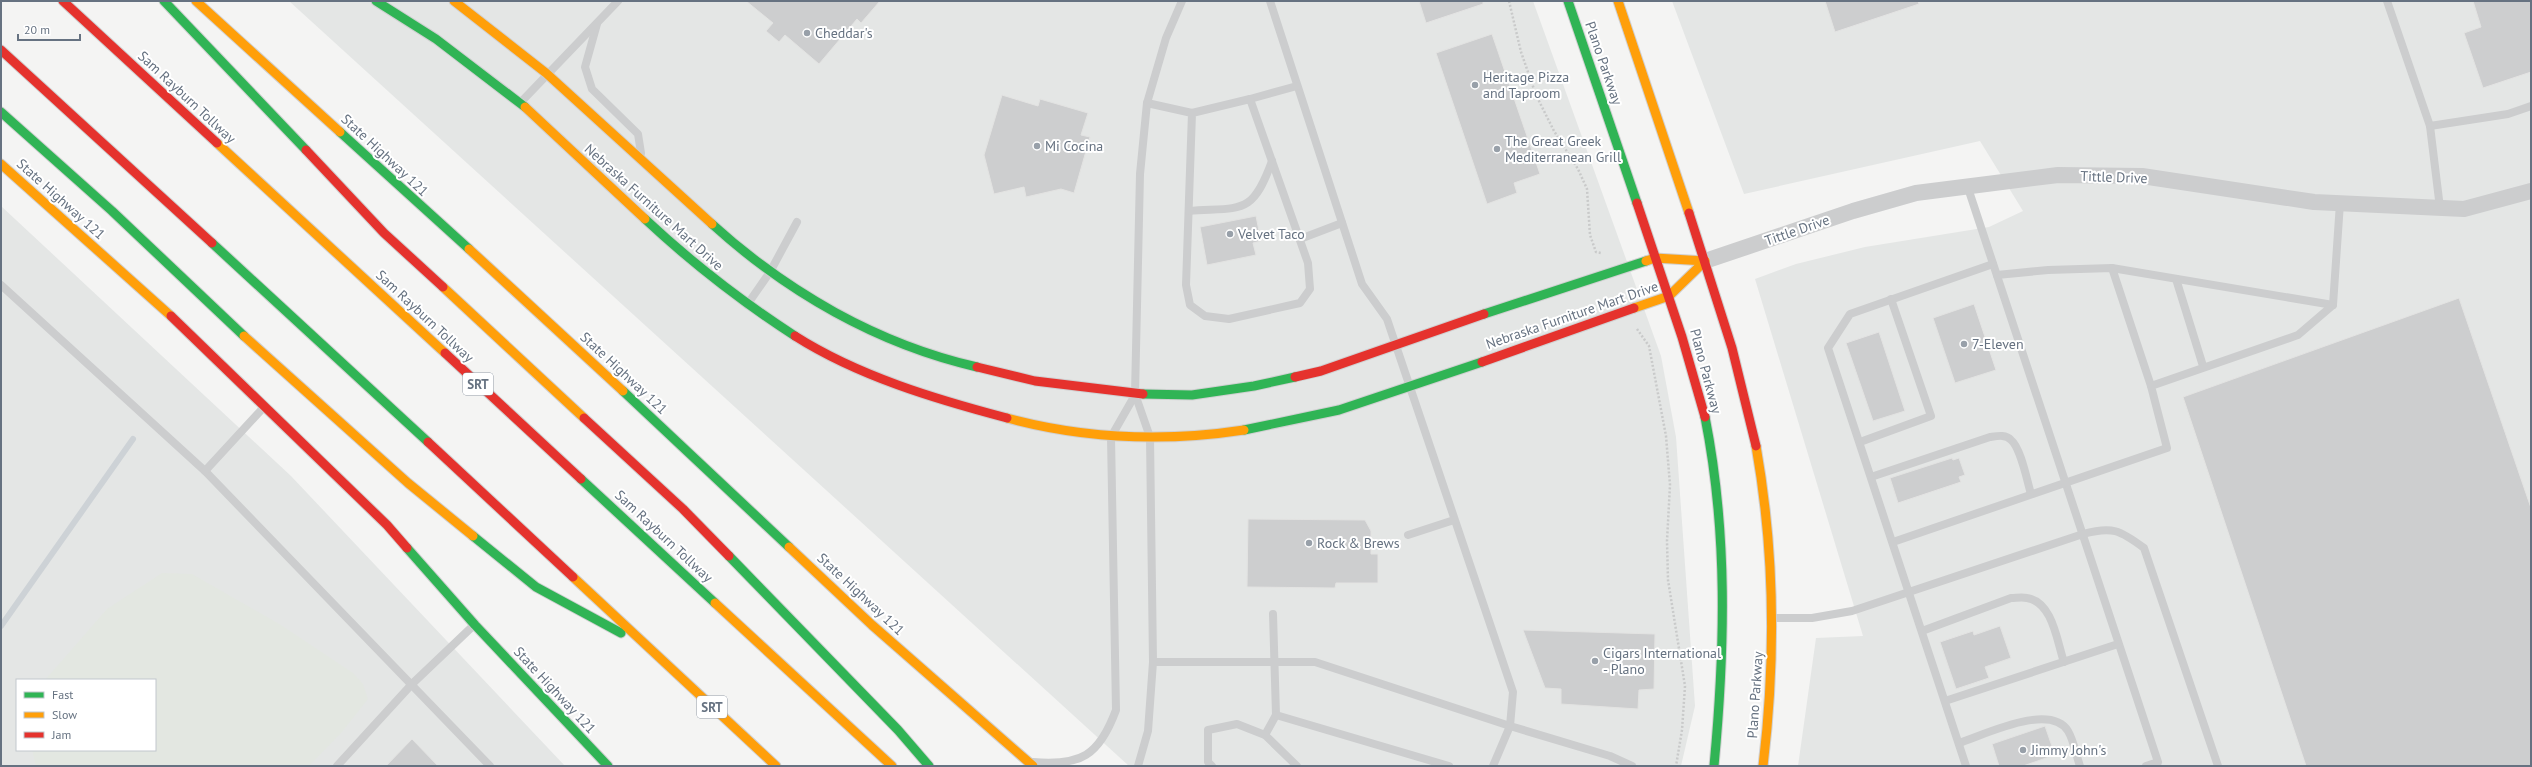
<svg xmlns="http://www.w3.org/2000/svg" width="2532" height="767" viewBox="0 0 2532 767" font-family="'PT Sans',sans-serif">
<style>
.built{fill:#e4e6e5;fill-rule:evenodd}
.green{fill:#e3e7e1}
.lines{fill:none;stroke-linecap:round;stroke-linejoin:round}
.stream{stroke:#cdd2d6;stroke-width:6}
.building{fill:#cdcecf;stroke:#e3e3e2}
.fast-casing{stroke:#d0d0d1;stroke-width:11}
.slow-casing{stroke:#d0d0d1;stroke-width:11}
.jam-casing{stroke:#d0d0d1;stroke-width:11}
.path{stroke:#c9caca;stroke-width:2.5;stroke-dasharray:2 2;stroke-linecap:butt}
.lane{stroke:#cccdce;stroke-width:8}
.street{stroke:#cccdce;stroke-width:16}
.fast{stroke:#30b455;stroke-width:9}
.slow{stroke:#ff9f0a;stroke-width:9}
.jam{stroke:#e5322d;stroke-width:9}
.poi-dot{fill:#98a0a9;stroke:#fff;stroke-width:1.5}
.labels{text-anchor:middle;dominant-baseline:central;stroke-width:4;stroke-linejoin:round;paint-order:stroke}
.shield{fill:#fff;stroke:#949ca7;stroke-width:1}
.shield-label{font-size:13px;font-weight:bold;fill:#667281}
.poi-label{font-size:14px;fill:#667281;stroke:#fff;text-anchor:start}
.street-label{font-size:14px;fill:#667281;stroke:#fff}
</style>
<rect width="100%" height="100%" fill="#f4f4f3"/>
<!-- built -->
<g class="built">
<polygon points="289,1 1533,1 1661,356 1676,437 1695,706 1681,766 1129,766"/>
<polygon points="1672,1 2531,1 2531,766 1798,766 1816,638 1863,636 1755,279 1796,264 1865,247 1989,227 2023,211 1980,141 1744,194"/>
<path d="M1,206L291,476L565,766H1ZM17,680H155V750H17Z"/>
</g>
<!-- green -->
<polygon class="green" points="162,573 192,574 281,625 353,673 363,684 368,699 342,732 309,766 36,766 32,750 155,750 155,680 45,680 107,609"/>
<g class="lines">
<!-- stream -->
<polyline class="stream" points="1,626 133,439"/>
</g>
<!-- building -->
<g class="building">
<polygon points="746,1 880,1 861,23 857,19 819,64 785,35 779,42 766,31 773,23"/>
<polygon points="1419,1 1483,1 1483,4 1426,23"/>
<polygon points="1825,1 1918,1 1919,4 1835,32"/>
<polygon points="2473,1 2531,1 2531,72 2483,88 2464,33 2481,27"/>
<polygon points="1492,34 1540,174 1514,183 1517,193 1487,204 1436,53"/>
<polygon points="1002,95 1038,106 1040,99 1088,113 1081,135 1090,137 1074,193 1061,189 1026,197 1024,187 994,194 984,155"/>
<polygon points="1256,216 1261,241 1253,243 1256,255 1207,265 1200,227"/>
<polygon points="2459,298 2531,508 2531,766 2306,766 2183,397"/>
<polygon points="1974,304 1996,370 1955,383 1933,318"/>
<polygon points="1879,332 1905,411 1873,421 1846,343"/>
<polygon points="1952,458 1953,460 1959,458 1965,475 1959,477 1961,482 1898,503 1890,478"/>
<polygon points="1248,519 1365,520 1371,531 1371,554 1378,554 1378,583 1336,583 1335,588 1247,587"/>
<polygon points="2000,626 2011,658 1985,667 1989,678 1956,689 1940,642 1973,631 1974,635"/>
<polygon points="1523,630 1655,634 1654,689 1639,690 1638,709 1561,704 1561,689 1545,688"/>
<polygon points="2045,726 2055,755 2023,766 1999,766 1992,744"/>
<polygon points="412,739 438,766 386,766"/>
</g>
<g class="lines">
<!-- fast casing -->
<g class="fast-casing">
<g id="fast">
<polyline points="164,1 306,150"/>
<polyline points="376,1 436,39 525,107"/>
<polyline points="1568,1 1637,203"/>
<polyline points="1,112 112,211 244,336"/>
<polyline points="340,132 469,249"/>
<path d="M645,219C692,263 741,301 795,336"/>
<path d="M712,224C787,292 877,344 977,367"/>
<polyline points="212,243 428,442"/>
<polyline points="1484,314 1646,261"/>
<polyline points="623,391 789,547"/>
<polyline points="1143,394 1192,395 1254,386 1295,377"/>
<path d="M1705,417C1728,533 1725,649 1714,766"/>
<polyline points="1244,430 1339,410 1482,362"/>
<polyline points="581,479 715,603"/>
<polyline points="473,536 536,587 621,633"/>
<polyline points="407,548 475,625 608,766"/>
<polyline points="729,556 898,730 929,766"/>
</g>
</g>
<!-- slow casing -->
<g class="slow-casing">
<g id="slow">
<polyline points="196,1 340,132"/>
<polyline points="454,1 546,73 712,224"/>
<polyline points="1618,1 1689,213"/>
<polyline points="525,107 645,219"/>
<polyline points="217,143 445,353"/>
<polyline points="1,164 171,316"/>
<polyline points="469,249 623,391"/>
<polyline points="1646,261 1655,258 1705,261"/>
<polyline points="443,287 584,418"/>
<polyline points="1634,308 1669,296 1705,261"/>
<polyline points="244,336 408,483 473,536"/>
<path d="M1007,418C1085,439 1165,442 1244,430"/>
<path d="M1756,446C1775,553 1776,658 1763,766"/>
<polyline points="789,547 872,625 1033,766"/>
<polyline points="573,577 776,766"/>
<polyline points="715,603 892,766"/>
</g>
</g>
<!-- jam casing -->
<g class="jam-casing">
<g id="jam">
<polyline points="63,1 217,143"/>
<polyline points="1,50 212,243"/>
<polyline points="306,150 384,233 443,287"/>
<polyline points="1637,203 1682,337 1705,417"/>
<polyline points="1689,213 1732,348 1756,446"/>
<polyline points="171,316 387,525 407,548"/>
<path d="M795,336C858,376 935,399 1007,418"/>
<polyline points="445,353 581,479"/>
<polyline points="1482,362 1634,308"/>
<polyline points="977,367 1035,381 1143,394"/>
<polyline points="1295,377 1321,371 1484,314"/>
<polyline points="584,418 683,509 729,556"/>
<polyline points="428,442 573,577"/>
</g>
</g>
<!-- path -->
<g class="path">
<polyline points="1509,1 1521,52 1536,95 1554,131 1578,169 1587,189 1590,235 1596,252 1601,253"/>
<polyline points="1637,329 1649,346 1666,436 1670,485 1667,541 1668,580 1685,686 1682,730 1676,766"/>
</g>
<!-- lane -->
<g class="lane">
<polyline points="1270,1 1362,284 1387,319 1513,692 1510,726 1493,766"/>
<polyline points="2387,1 2430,126 2440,208"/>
<polyline points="597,24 585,67 592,89 638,134 641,153"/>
<polyline points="1250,99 1297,86"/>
<polyline points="521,102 618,1"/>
<polyline points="1147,103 1192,113 1186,285 1190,305 1205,316 1229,319 1300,303 1310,289 1308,263 1250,99 1192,113"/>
<polyline points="2430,126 2508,114 2531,106"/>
<polyline points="1967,185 2158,762 2146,766"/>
<path d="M1189,211C1242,207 1252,216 1272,161"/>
<polyline points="1300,239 1342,223"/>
<polyline points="2112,268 2333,305"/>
<polyline points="1997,275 2048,270 2112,268 2151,386"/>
<polyline points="2176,279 2203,366"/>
<polyline points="1,285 205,471 490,766"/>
<polyline points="747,305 770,272 797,222"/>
<polyline points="1860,442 1931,416 1891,299"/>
<polyline points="205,471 264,407"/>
<path d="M1871,477L1990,437C1997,436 2006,434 2011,440C2021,448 2027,481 2031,494"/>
<polyline points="1408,535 1454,520"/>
<polyline points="1893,542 2167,448 2151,386 2298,335 2333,305 2340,203"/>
<polyline points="1273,614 1276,715"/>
<path d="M1774,618H1812L1852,611L2083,534C2112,526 2120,530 2144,548L2218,766"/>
<path d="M1922,631L2011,598C2016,598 2022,597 2027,598C2053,602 2057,642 2064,662"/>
<polyline points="1153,662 1315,662 1510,726 1610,756 1632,766"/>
<polyline points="1945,701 2118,644"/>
<polyline points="1265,735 1276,715 1449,766"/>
<path d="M1959,743C1984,735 2050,702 2068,731C2074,741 2076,755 2080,766"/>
<path d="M1033,762C1081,766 1099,756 1116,710L1111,437L1135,395"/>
<polyline points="337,766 412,684 474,625"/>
<polyline points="1138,766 1148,731 1153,662 1150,437 1135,394 1140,174 1147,103 1166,38 1182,1"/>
<polyline points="1212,766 1208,762 1208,730 1237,724 1265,735 1297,766"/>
<polyline points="1966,766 1828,348 1850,314 1993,264"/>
</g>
<!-- street -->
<polyline class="street" points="1705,261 1853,211 1916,193 2058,175 2142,176 2314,202 2464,209 2531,191"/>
<!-- fast -->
<use href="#fast" class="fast"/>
<!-- slow -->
<use href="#slow" class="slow"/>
<!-- jam -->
<use href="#jam" class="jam"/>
</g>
<!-- markers -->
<g class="poi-dot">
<circle cx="807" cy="33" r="4"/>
<circle cx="1475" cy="85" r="4"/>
<circle cx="1037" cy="146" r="4"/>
<circle cx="1497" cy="149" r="4"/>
<circle cx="1230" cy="234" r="4"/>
<circle cx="1964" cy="344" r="4"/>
<circle cx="1309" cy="543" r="4"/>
<circle cx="1595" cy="661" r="4"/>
<circle cx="2023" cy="750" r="4"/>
</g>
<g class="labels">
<!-- shield labels -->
<g class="shield">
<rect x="463" y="373" width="30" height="22" rx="3"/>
<rect x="697" y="696" width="30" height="22" rx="3"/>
</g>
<g class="shield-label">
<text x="478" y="384">SRT</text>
<text x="712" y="707">SRT</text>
</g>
<!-- poi labels -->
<g class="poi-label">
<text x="815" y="33">Cheddar's</text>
<text x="1483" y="77">Heritage Pizza<tspan x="1483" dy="16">and Taproom</tspan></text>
<text x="1505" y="141">The Great Greek<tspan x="1505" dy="16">Mediterranean Grill</tspan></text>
<text x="1045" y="146">Mi Cocina</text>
<text x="1238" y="234">Velvet Taco</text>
<text x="1972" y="344">7-Eleven</text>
<text x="1317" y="543">Rock &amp; Brews</text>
<text x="1603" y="653">Cigars International<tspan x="1603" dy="16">- Plano</tspan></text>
<text x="2031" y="750">Jimmy John's</text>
</g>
<!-- street labels -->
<g class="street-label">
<text transform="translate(1604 63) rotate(71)">Plano Parkway</text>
<text transform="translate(187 97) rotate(43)">Sam Rayburn Tollway</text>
<text transform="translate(385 155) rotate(43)">State Highway 121</text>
<text transform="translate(2114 177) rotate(2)">Tittle Drive</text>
<text transform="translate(61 199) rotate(42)">State Highway 121</text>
<text transform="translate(654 207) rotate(42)">Nebraska Furniture Mart Drive</text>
<text transform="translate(1797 230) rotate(-19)">Tittle Drive</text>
<text transform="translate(1572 315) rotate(-19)">Nebraska Furniture Mart Drive</text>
<text transform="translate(425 316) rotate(43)">Sam Rayburn Tollway</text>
<text transform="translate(1706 371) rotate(75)">Plano Parkway</text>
<text transform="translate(624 373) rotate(43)">State Highway 121</text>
<text transform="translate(664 536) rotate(43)">Sam Rayburn Tollway</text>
<text transform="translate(861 594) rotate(43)">State Highway 121</text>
<text transform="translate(555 690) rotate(47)">State Highway 121</text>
<text transform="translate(1755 695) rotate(-86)">Plano Parkway</text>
</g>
</g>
<!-- border -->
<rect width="2532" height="767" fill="none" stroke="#667281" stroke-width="4"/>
<!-- legend -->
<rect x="16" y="679" width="140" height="72" fill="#ffffff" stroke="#c2c7cd"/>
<rect x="24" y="692" width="20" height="6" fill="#30b455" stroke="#c2c7cd"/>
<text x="52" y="699" font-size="12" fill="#667281">Fast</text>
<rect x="24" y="712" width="20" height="6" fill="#ff9f0a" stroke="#c2c7cd"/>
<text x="52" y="719" font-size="12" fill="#667281">Slow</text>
<rect x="24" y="732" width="20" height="6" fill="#e5322d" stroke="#c2c7cd"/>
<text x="52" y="739" font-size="12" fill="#667281">Jam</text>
<!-- scale -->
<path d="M18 34v6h62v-6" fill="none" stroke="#667281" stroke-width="2"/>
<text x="24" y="34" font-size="12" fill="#667281" stroke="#ffffff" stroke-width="3" paint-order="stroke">20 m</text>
</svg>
